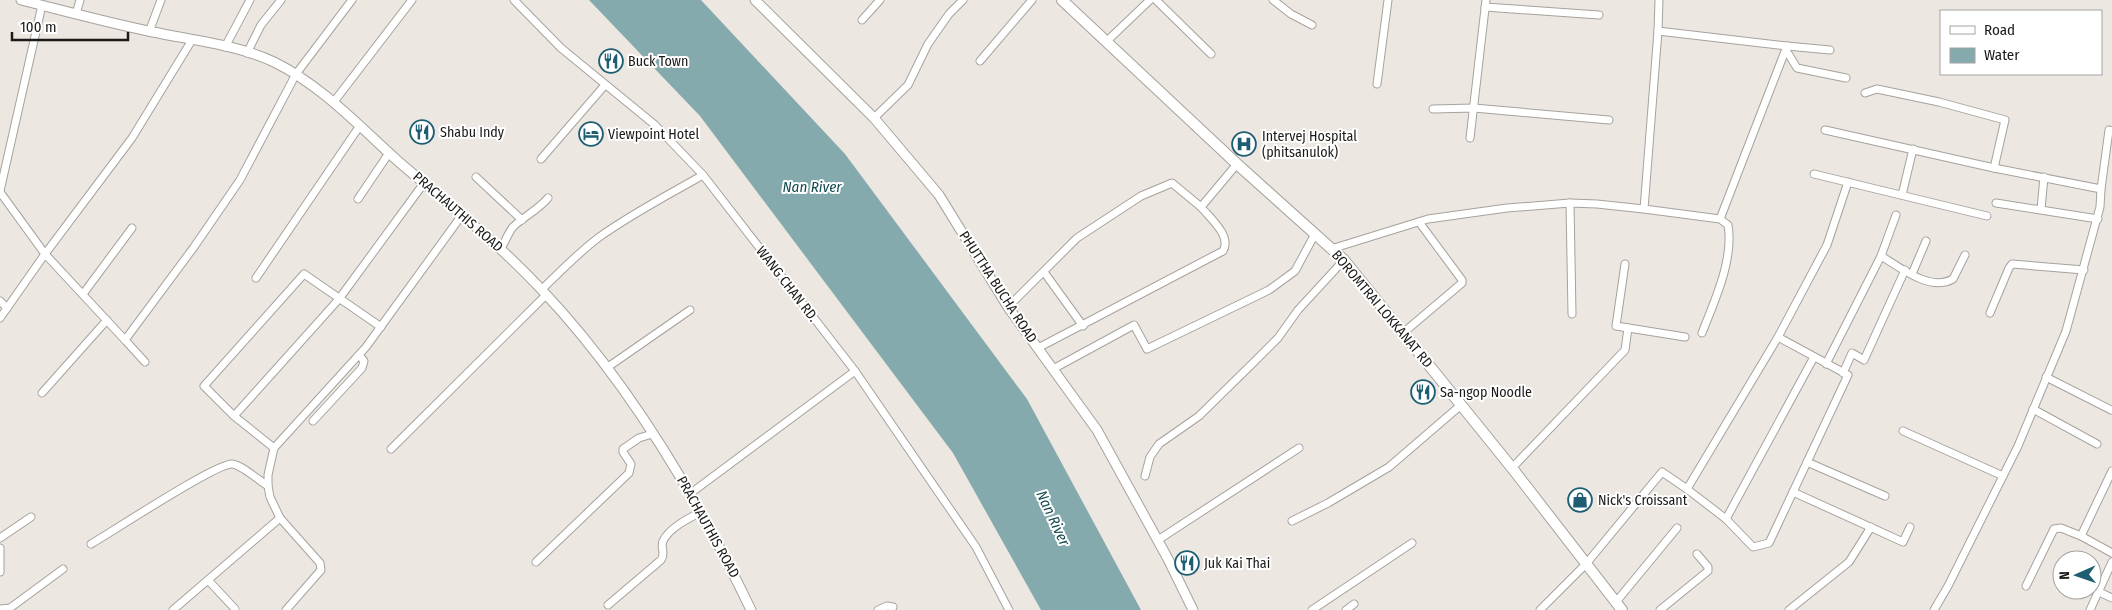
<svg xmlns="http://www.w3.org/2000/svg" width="2112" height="610" viewBox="0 0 2112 610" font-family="'Fira Sans Condensed',sans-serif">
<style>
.water{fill:#84aaad}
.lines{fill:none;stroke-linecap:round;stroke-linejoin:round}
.minor-casing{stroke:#a6a29c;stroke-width:9}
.tertiary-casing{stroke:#a6a29c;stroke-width:11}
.secondary-casing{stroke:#a6a29c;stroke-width:12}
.minor{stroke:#fff;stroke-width:7}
.tertiary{stroke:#fff;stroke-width:9}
.secondary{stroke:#fff;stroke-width:10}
.labels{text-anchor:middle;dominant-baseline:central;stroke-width:4;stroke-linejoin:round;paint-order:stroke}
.poi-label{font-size:14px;fill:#1c1a18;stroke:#fff;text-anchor:start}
.street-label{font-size:14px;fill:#1c1a18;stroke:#fff}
.water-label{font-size:15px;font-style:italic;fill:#124b4f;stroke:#fff}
</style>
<rect width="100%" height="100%" fill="#ede7e2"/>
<!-- water -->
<polygon class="water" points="589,0 701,0 845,154 1027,399 1141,610 1041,610 953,453 700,116"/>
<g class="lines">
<!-- minor casing -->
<g class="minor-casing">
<g id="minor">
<polyline points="514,0 561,48 655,125 703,175 855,371 976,547 1009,610"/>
<polyline points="1156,0 1211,54"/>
<polyline points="1273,0 1291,14 1312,25"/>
<polyline points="1485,7 1599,15"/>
<polyline points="76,14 80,0"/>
<polyline points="862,20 880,0"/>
<polyline points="1658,31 1787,46"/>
<polyline points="149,32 161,0"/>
<polyline points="1107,41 1150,0"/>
<polyline points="225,47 250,0"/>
<polyline points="1786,50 1797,68 1846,78"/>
<polyline points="247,53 261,25 281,0"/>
<polyline points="980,61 1032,0"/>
<polyline points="1377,84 1388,0"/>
<polyline points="1865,93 1877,89 1939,102 2005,120 1994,168"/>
<polyline points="333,103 412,0"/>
<polyline points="1433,109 1474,108 1609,120"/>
<polyline points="874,118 908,85 928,44 949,14 963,0"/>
<polyline points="1825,130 1994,168 2101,189 2100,207 2066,331 2018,446 1948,586 1934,610"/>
<polyline points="1470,138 1486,0"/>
<polyline points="541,159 605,85"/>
<polyline points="1814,174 1987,216"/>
<polyline points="476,177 522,220"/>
<polyline points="2101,189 2109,130 2112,131"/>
<polyline points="0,191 42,5"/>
<polyline points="0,192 45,254 125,340 194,247 240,180 296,74 352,0"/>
<polyline points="1902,195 1913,149"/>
<polyline points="358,199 389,153"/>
<polyline points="1570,203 1572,314"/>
<polyline points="1996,203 2098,219"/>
<path d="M1644,209L1720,219L1728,225C1734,260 1714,302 1702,333"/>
<polyline points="2041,209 2044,177"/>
<polyline points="1720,219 1787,46 1830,50"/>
<path d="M501,249C505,242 508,233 513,227C524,216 537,211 548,198"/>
<polyline points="1331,249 1428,219 1507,208 1570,203 1597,204 1644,209 1658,31 1659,0"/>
<path d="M1881,256C1901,268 1930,292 1953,279L1965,255"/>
<polyline points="1625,264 1616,326 1685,337"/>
<polyline points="1044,272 1083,326"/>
<polyline points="1912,274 1926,241"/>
<polyline points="256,278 359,127"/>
<path d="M541,290C560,272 578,253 598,238C631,214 668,195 703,175"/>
<polyline points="83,294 132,228"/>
<polyline points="0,301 7,308"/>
<polyline points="1008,307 1077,238 1141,196 1172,183 1201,207"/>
<polyline points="1990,313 2009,268 2012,264 2084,270"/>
<polyline points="0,318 45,254 132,138 192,40"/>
<polyline points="1403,333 1462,283 1462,280 1419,222"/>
<polyline points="1778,337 1848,375 1769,543 1753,547 1726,519 1687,489 1778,337 1827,245 1848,182"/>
<polyline points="125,340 145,362"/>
<path d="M1038,348L1223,251C1232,236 1210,218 1201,207L1237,164"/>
<polyline points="1826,364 1881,256 1896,215"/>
<polyline points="608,367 690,310"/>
<polyline points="1053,369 1134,325 1147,349 1269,290 1295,271 1315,234"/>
<polyline points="1843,373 1852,353 1864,360 1905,270"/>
<polyline points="2046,377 2111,410"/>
<polyline points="42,393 107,320"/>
<polyline points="2033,409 2097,444"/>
<polyline points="234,416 339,299 424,183"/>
<polyline points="313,421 362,368 364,361 359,355"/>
<polyline points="1903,431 2003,476"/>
<polyline points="274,448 234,416 204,386 304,274 381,327"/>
<polyline points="391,449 546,295"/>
<polyline points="1807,462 1885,496"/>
<polyline points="1512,468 1625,350 1628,328"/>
<polyline points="2112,471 2081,536 2112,553"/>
<polyline points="1145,476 1150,457 1159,444 1199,416 1253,363 1278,338 1298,310 1344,260"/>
<polyline points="1793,492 1903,542 1910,527"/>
<polyline points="691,493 855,371"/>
<polyline points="280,518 320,563 321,570 286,610"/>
<polyline points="1726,519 1814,357"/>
<polyline points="1292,521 1328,503 1389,467 1461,405"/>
<polyline points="0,538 31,517"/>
<polyline points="1158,540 1299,448"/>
<path d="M91,544C112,532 216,463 232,464C242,465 258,480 268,486"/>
<polyline points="0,548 0,572"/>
<polyline points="536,562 629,473 631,464 623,452 623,449 639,438 652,434"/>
<polyline points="208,580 235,609"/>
<polyline points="2026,586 2054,529 2061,528 2081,536"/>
<polyline points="2099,592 2112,598"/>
<polyline points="1616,602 1677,528"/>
<path d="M608,605L661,560C666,553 660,548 663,541C669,528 689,518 701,512"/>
<polyline points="0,609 10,608 63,569"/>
<polyline points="173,610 280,518 270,497 268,486 268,475 274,448 366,347 462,215"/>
<polyline points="878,610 887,606 893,607"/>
<polyline points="1312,610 1412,543"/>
<polyline points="1346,610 1354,604"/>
<polyline points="1540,610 1586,564 1662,472 1687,489"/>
<polyline points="1660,610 1708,571 1708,567 1697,554"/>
<polyline points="1789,610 1849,562 1871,527"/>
<polyline points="2090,610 2112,562"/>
</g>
</g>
<!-- tertiary casing -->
<g class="tertiary-casing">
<g id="tertiary">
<path d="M21,0C65,11 109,23 153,32C191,40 239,45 274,62C321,85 360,127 399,162C447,203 497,242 541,289C629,382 696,495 751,610"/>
<polyline points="755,0 874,118 939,195 1008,307 1097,430 1168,559 1193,610"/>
</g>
</g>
<!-- secondary casing -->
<g class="secondary-casing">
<polyline id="secondary" points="1062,0 1237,164 1344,260 1512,468 1622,610"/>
</g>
<!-- minor -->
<use href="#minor" class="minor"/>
<!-- tertiary -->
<use href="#tertiary" class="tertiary"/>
<!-- secondary -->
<use href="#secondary" class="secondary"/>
</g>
<!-- icons -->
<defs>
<g id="restaurant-ring" transform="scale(1.25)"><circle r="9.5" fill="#fff" stroke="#1d5e73" stroke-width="1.5"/><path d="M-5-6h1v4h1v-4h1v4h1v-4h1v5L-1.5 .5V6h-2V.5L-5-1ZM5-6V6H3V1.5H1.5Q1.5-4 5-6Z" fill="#1d5e73"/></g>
<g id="hotel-ring" transform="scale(1.25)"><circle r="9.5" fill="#fff" stroke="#1d5e73" stroke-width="1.5"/><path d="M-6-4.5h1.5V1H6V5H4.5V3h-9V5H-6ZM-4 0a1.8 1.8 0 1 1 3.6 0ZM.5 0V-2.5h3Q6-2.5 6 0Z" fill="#1d5e73"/></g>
<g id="hospital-ring" transform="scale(1.25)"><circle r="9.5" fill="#fff" stroke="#1d5e73" stroke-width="1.5"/><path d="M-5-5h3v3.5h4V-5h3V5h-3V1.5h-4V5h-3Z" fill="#1d5e73"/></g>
<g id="shop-ring" transform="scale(1.25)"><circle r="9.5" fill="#fff" stroke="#1d5e73" stroke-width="1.5"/><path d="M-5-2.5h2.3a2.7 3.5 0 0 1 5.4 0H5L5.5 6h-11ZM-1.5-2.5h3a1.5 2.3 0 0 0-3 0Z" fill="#1d5e73"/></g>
</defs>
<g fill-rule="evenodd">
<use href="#restaurant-ring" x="611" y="61"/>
<use href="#restaurant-ring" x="422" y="132"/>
<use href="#hotel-ring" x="591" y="134"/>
<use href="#hospital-ring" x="1244" y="144"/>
<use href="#restaurant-ring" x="1423" y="392"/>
<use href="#shop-ring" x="1580" y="500"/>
<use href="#restaurant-ring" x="1187" y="563"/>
</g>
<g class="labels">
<!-- poi labels -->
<g class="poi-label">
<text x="628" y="61">Buck Town</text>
<text x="440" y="132">Shabu Indy</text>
<text x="608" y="134">Viewpoint Hotel</text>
<text x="1262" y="136">Intervej Hospital<tspan x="1262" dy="16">(phitsanulok)</tspan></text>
<text x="1440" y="392">Sa-ngop Noodle</text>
<text x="1598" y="500">Nick's Croissant</text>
<text x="1204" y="563">Juk Kai Thai</text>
</g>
<!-- street labels -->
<g class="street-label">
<text transform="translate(458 212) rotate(41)">PRACHAUTHIS ROAD</text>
<text transform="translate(787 284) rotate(52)">WANG CHAN RD.</text>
<text transform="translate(998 287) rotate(57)">PHUTTHA BUCHA ROAD</text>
<text transform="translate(1382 309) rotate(50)">BOROMTRAI LOKKANAT RD</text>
<text transform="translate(708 527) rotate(61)">PRACHAUTHIS ROAD</text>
</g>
<!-- water labels -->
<g class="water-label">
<text x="812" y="187">Nan River</text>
<text transform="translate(1053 518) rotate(65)">Nan River</text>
</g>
</g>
<!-- legend -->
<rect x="1940" y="10" width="162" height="65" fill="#ffffff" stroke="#a4a3a3"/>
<rect x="1950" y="26" width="25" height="8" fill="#ffffff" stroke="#a4a3a3"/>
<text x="1984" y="35" font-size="15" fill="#1c1a18">Road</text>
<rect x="1950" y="48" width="25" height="15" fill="#84aaad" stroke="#a4a3a3"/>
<text x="1984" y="60" font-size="15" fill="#1c1a18">Water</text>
<!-- north arrow -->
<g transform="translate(2077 575) rotate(268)"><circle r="24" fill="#ffffff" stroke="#a4a3a3"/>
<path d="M0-4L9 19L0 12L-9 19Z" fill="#1d5e73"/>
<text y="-8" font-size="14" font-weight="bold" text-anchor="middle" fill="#1c1a18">N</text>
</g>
<!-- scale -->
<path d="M12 32v8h116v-8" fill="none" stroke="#1c1a18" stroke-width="2.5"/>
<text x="20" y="32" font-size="15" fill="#1c1a18" stroke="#ffffff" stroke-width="4" paint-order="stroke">100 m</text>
</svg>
